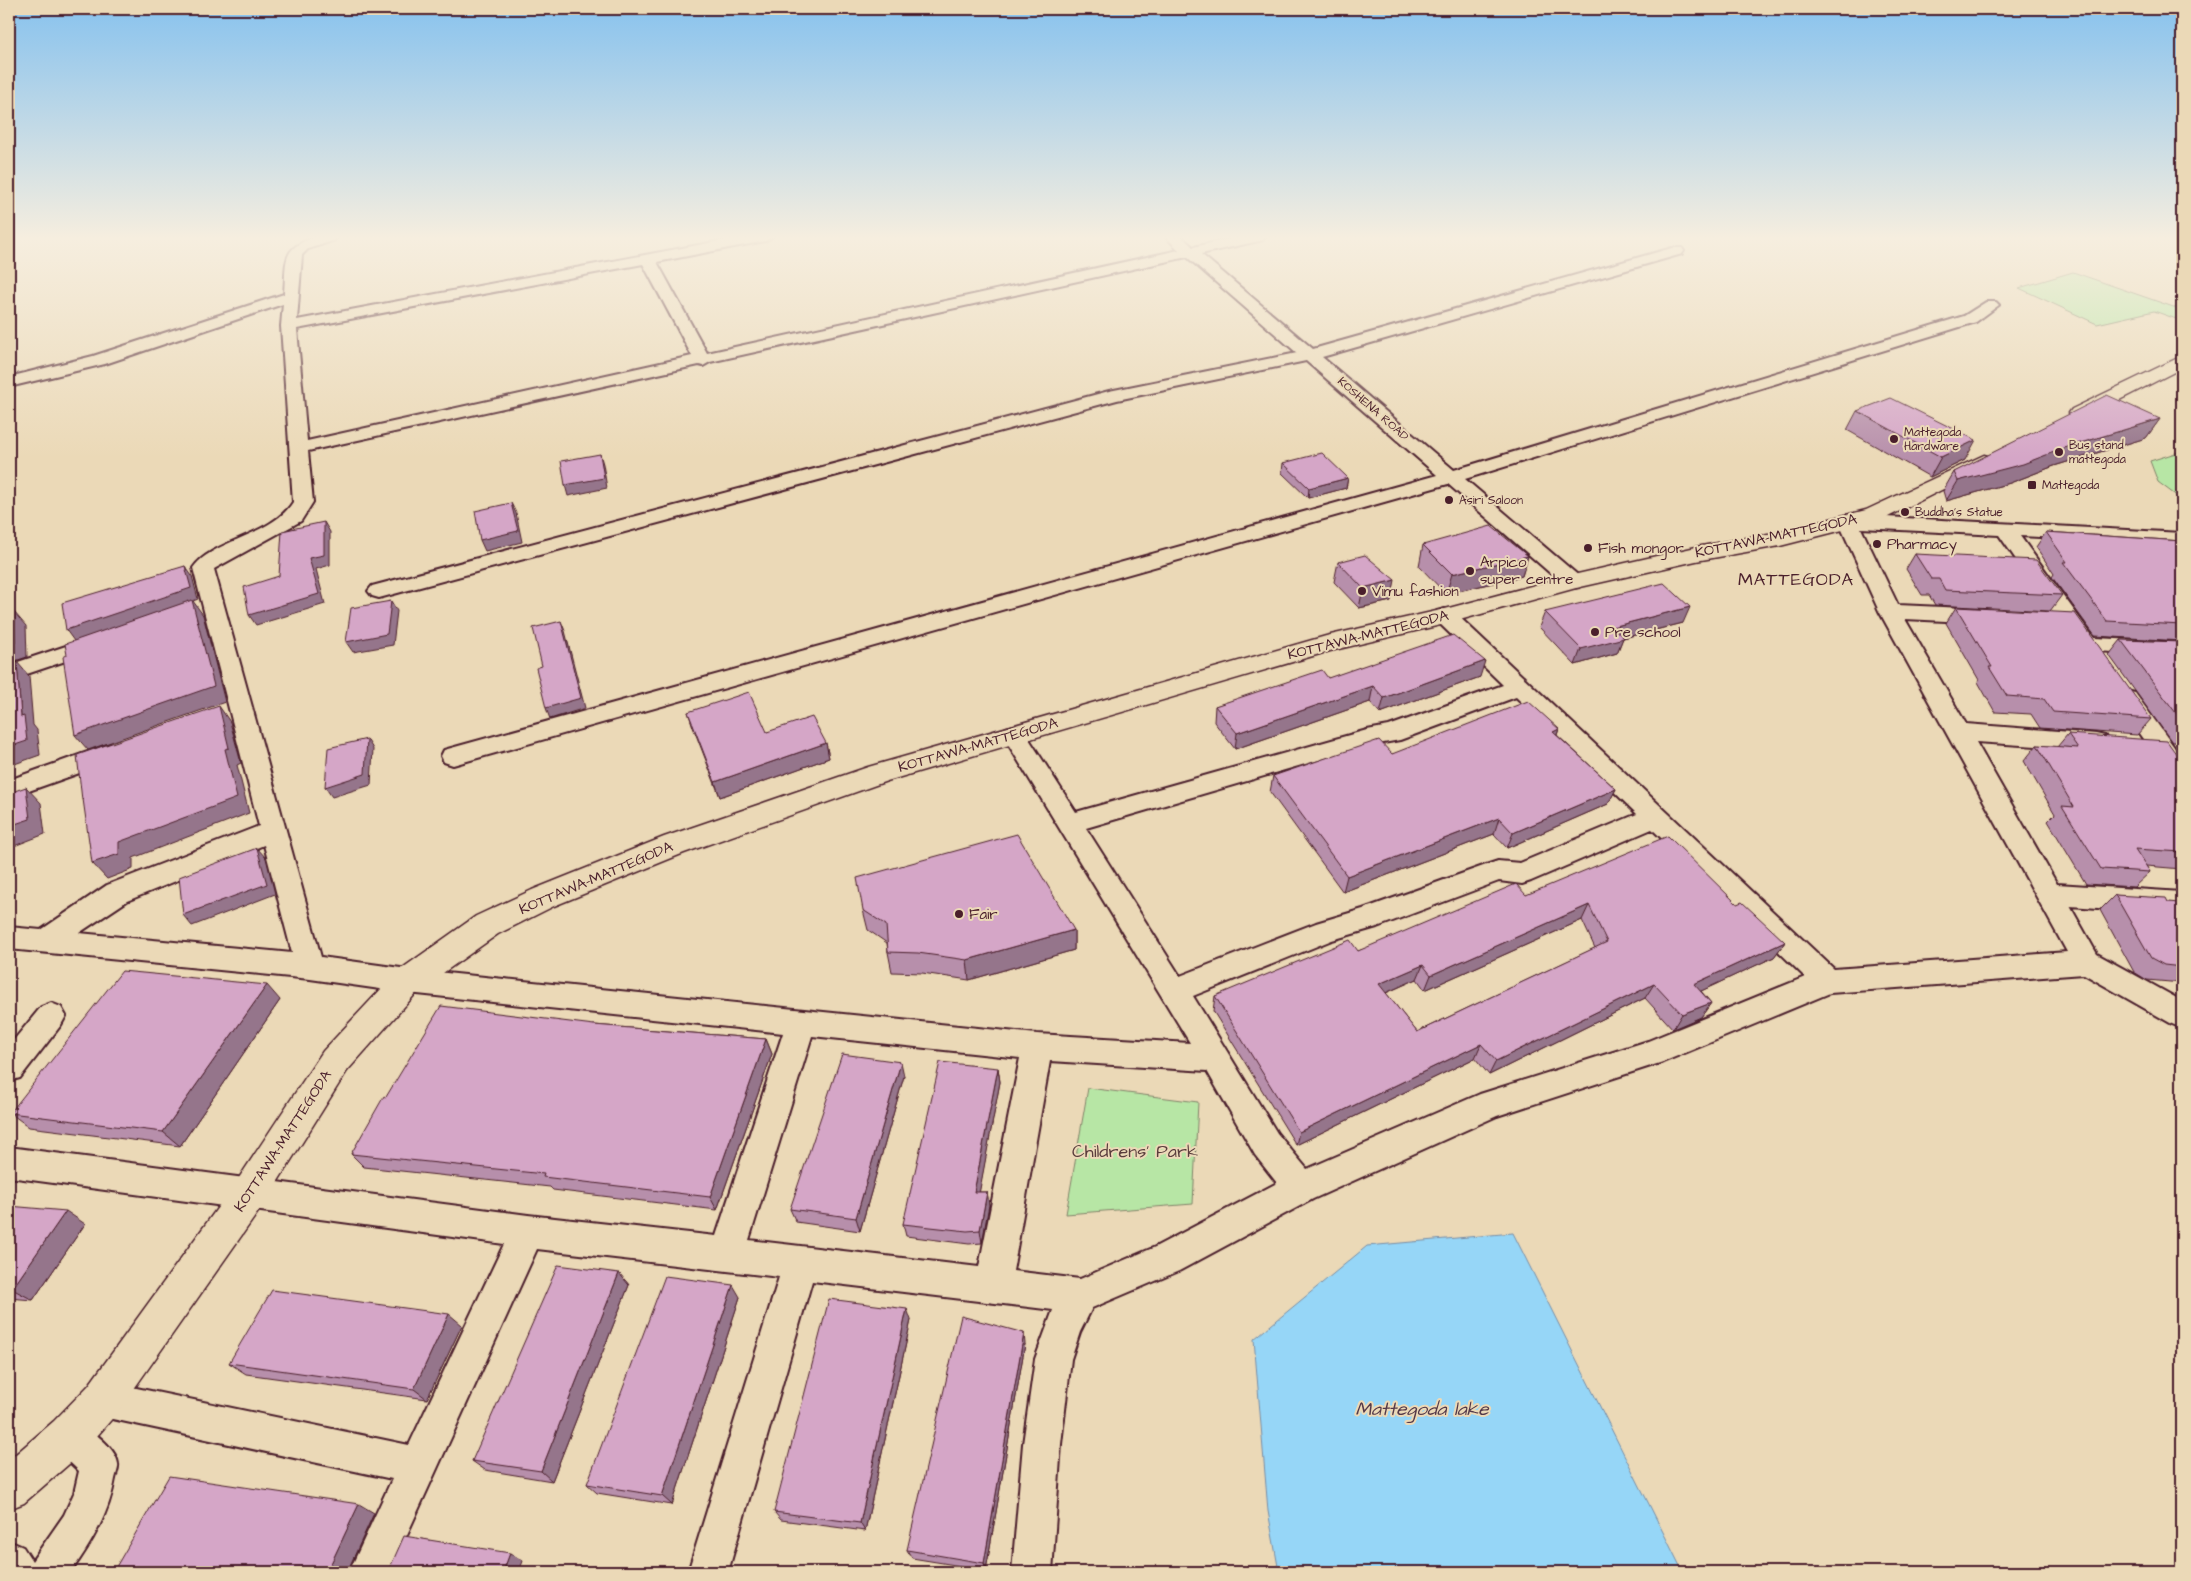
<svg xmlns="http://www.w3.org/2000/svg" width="2191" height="1581" viewBox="0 0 2191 1581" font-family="'Architects Daughter',sans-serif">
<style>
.green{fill:#b7e6a5;stroke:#808268}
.water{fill:#96d6f7;stroke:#788da5}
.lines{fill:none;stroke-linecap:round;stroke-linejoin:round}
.minor-casing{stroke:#4a1f2b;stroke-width:4}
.primary-casing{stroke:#4a1f2b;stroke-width:3}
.minor{fill:#ebd9b7;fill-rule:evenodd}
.primary{fill:#ebd9b7;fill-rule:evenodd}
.wall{fill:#b78fab;stroke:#4a1f2b;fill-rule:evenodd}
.shaded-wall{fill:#95748b;stroke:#4a1f2b}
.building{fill:#d5a6c7;stroke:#4a1f2b;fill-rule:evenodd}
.poi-dot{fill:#4a1f2b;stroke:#ebd9b7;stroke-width:2}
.labels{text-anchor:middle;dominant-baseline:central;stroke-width:4;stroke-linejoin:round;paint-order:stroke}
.far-street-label{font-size:12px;fill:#4a1f2b;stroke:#ebd9b7}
.far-poi-label{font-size:12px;fill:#4a1f2b;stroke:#ebd9b7;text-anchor:start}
.street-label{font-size:15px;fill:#4a1f2b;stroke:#ebd9b7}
.poi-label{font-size:15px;fill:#4a1f2b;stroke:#ebd9b7;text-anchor:start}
.quarter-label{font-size:18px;letter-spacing:1px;fill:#4a1f2b;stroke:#ebd9b7}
.near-park-label{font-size:18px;fill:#5a3d3d;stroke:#ebd9b7}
.near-water-label{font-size:19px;font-style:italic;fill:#553a4a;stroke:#ebd9b7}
</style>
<rect width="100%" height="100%" fill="#ebd9b7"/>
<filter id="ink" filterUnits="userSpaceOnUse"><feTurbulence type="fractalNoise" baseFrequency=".02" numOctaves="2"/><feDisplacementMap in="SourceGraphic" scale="10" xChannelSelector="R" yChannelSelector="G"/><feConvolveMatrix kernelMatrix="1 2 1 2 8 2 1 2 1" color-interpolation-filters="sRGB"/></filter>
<g filter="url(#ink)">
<!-- green -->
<g class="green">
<polygon points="2073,272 2182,310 2182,321 2154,311 2097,324 2019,288"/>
<polygon points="2182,451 2182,500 2158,482 2150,461"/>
<polygon points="1088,1088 1198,1102 1193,1204 1066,1214"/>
</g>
<!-- water -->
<polygon class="water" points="1513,1233 1683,1572 1279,1572 1268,1511 1254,1339 1367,1246"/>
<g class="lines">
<!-- minor casing -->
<g class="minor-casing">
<g id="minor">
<path d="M315,237H337L335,240L308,249L302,255L297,320L741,237H772L765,241L657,262L707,353L1179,250L1166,237H1182L1193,247L1238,237H1265L1263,240L1201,254L1313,349L1672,248H1682L1684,251L1682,254L1322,357L1454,470L1964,316L1986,302H1996L1999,305L1976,322L1465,479L1580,577L1583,582L1580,587L1573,588L1566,587L1448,484L453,765L444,762L441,756L444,750L1437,475L1306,361L1117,400L379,598L372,596L368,591L372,586L1109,391L1297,353L1187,257L710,362L703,366L699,365L308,451L313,502L301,521L214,569L321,957L408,969L1037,1034L1190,1043L1002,734L1006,728L1014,726L1022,728L1076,812L1367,730L1389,726L1503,685L1437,621L1434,616L1437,611L1445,609L1453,611L1834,969L2067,952L1879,611L1838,521L1841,517L1848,515L2182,533V545L2020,536L2094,638L2182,642V656L2079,650L1999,535L1861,528L1898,605L1986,609L1994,611L1997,616L1994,621L1986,623L1905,619L1966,724L2096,734L2105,736L2108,742L2105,748L2096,750L1976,742L2057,884L2182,892V914L2070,906L2097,954L2182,1001V1028L2172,1024L2084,974L1830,993L1663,1062L1497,1116L1313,1199L1179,1271L1092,1308L1080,1332L1071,1359L1061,1444L1052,1572H1012L1023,1444L1035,1359L1053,1310L812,1281L728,1572H688L779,1277L537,1249L390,1572H349L392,1479L103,1417L90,1412L85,1399L90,1386L103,1381L409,1445L504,1244L9,1177V1147L528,1215L716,1236L783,1033L408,993L310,979L9,949V927L41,930L107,885L259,826L193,568C212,540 272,536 293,502L281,326L283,304L105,364L9,387V377L93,356L284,294C287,261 280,249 315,237ZM643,264L692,356L307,441L297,329ZM1516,697L1637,814L1520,863L1498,861L1489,864L1363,909L1316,923L1180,976L1086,828L1367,746L1400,740ZM1652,829L1805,977L1648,1041L1480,1094L1307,1169L1277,1133L1193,996L1332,940L1377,927L1499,881L1522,884L1531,881ZM264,845L292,953L79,933L127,901ZM812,1036L1020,1058L979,1267L749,1240ZM1050,1061L1207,1071L1255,1155L1277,1183L1155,1247L1080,1279L1013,1271Z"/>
<polygon points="99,635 107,637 110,642 107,647 9,680 9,665"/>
<polygon points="2127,691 2135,693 2182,758 2182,785 2173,782 2115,699 2119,693"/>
<polygon points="110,744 119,747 122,753 119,759 9,798 9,780"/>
<polygon points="51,1003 61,1007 66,1016 61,1025 20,1078 9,1081 9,1046 41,1007"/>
<path d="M69,1417C84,1424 116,1446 118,1464C119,1468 116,1474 115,1479C109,1514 91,1544 71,1572H9V1541L23,1547L32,1561L64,1515L74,1493L79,1471L56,1449L50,1436L56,1423Z"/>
</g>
</g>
<!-- primary casing -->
<g class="primary-casing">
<g id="primary">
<polygon points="2182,356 2182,368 2086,417 2072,417 2069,413 2072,409"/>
<polygon points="1984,455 1991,457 1994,461 1991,465 1882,520 1780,546 1696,561 1576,588 1445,624 1330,651 887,781 684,853 554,906 498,934 419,990 347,1071 263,1205 117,1413 84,1451 24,1503 9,1509 9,1460 54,1421 89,1385 237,1181 323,1051 397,972 476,916 532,890 664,837 868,767 1326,636 1445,609 1573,575 1696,547 1779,532 1866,510"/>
</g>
</g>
<!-- minor -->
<use href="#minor" class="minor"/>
<!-- primary -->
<use href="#primary" class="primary"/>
</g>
<!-- wall -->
<g class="wall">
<polygon points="1857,411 1965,460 1930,477 1847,430"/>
<polygon points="2160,419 2146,438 2054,466 2010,483 1946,501 1943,491 1954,472"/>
<polygon points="1283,463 1348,478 1346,488 1308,498 1282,473"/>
<polygon points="2046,532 2182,541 2182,641 2095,636 2052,577 2054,574 2036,547"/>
<polygon points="1423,545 1528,556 1522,576 1446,594 1419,566"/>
<polygon points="1915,554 2062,595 2050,611 1935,605 1929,595 1922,595 1906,569"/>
<polygon points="1338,562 1391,601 1359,608 1334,582"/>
<polygon points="1956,607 2151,719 2137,735 2040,728 2031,714 1995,712 1978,682 1979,680 1946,623"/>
<polygon points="1545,612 1683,623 1623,638 1617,653 1575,665 1539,627"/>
<polygon points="2121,640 2182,642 2182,742 2172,742 2109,655"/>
<polygon points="1480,677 1380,713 1370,702 1235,749 1214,722 1215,706 1328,678"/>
<polygon points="688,712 767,732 826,743 829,758 720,797 693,727"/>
<polygon points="1559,729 1557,735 1616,789 1608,804 1507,848 1494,834 1343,892 1270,792 1273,776 1392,754"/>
<polygon points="2068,734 2182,762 2182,869 2146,866 2150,872 2134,887 2086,884 2048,821 2055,814 2024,761 2037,745 2057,747"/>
<path d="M1526,895L1737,904L1785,942L1774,957L1701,991L1711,1003L1701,1017L1673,1029L1645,998L1489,1075L1475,1058L1296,1145L1213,1011L1215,996L1358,951ZM1582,920L1595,948L1417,1032L1386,993L1417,979L1425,990Z"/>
<polygon points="2115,895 2168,902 2182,908 2182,983 2147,980 2134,972 2100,910"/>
<polygon points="863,910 1074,930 1074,950 969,980 922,973 892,972 888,952 887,943 868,930"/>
<polygon points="280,1000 180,1146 29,1127 10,1113"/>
<polygon points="594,1025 766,1039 772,1054 717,1210 553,1190 550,1187 364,1167 351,1154 386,1097"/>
<polygon points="998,1068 1000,1082 979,1192 987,1192 989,1205 982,1243 969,1244 906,1236 903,1224"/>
<polygon points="904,1076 860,1231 796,1222 790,1209"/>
<polygon points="9,1206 85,1224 33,1300 9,1298"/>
<polygon points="619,1273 629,1285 552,1481 485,1470 472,1461"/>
<polygon points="740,1297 672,1505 597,1493 587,1484"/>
<polygon points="911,1320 865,1531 781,1520 774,1512"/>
<polygon points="462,1325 427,1399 246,1374 229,1363"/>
<polygon points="1025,1344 986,1570 912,1558 907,1550"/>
</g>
<!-- shaded-wall -->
<g class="shaded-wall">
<polygon points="2160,419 2146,438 2054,466 2010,483 1946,501 1958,481 2067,447"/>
<polygon points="1976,440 1965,460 1930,477 1941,457"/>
<polygon points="600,454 603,464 607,488 568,496 565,485"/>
<polygon points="1348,478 1346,488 1308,498 1309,488"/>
<polygon points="511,503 516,513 522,542 485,551 480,540"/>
<polygon points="324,522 330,532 330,565 316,569 325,604 256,625 249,615 309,558"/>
<polygon points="1528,556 1522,576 1446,594 1452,574"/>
<polygon points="185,566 192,576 198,599 193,601 203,615 225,702 88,750 75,735 74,641 66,630"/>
<polygon points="1395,580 1391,601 1359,608 1363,588"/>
<polygon points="391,601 397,611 393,645 353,652 346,642"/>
<polygon points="1690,607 1683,623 1623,638 1617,653 1575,665 1581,649 1612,627"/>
<polygon points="14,612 26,626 27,657 9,663 9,645"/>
<polygon points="561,621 565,631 585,708 550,719 546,708"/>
<polygon points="1485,661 1480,677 1380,713 1384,698"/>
<polygon points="17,662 29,676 33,725 37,730 40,755 9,766 9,747 21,717"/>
<polygon points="1373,686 1370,702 1235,749 1237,733"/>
<polygon points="219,706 230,722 241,763 237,765 249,813 133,858 133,869 107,879 92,863 119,842"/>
<polygon points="1559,729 1553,745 1553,732"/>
<polygon points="367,739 373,749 371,785 332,797 325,787"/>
<polygon points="826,743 829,758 720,797 715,782"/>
<polygon points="26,787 41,803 45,834 9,848 9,826"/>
<polygon points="1616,789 1608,804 1507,848 1513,833"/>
<polygon points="1499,818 1494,834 1343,892 1347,876"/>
<polygon points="257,848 266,858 275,894 192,926 183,915"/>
<polygon points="1589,905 1582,920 1425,990 1431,975"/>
<polygon points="1074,930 1074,950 969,980 967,960"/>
<polygon points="1785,942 1774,957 1684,999 1694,984"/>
<polygon points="1423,965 1417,979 1374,998 1379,984"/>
<polygon points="1654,984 1645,998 1489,1075 1496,1061"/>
<polygon points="267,985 280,1000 180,1146 163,1132"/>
<polygon points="1711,1003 1701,1017 1673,1029 1682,1014"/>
<polygon points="766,1039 772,1054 717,1210 710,1197"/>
<polygon points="1481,1044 1475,1058 1296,1145 1299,1132"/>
<polygon points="901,1062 904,1076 860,1231 856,1218"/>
<polygon points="998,1068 1000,1082 977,1205 974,1192"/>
<polygon points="987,1192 989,1205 982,1243 980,1230"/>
<polygon points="66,1211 85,1224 33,1300 12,1289"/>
<polygon points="619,1273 629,1285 552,1481 541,1471"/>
<polygon points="733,1285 740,1297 672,1505 662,1496"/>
<polygon points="907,1309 911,1320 865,1531 860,1523"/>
<polygon points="449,1314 462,1325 427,1399 414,1389"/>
<polygon points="1024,1333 1025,1344 986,1570 984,1563"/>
<polygon points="359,1504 374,1513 347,1572 327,1572"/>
<polygon points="510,1553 523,1561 519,1572 503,1572"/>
</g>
<!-- building -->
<g class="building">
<polygon points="2107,395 2160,419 2067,447 2023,464 1958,481 1954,472"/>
<polygon points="1891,398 1976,440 1941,457 1857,411"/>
<polygon points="1322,453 1348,478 1309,488 1283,463"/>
<polygon points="600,454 604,478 565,485 561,461"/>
<polygon points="511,503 518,531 480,540 475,511"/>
<polygon points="324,522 324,555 309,558 319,594 249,615 244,587 279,576 282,531"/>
<polygon points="1491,526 1528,556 1452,574 1423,545"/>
<polygon points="2046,532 2182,541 2182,625 2107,621 2063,562 2067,562"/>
<polygon points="1915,554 2036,560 2062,595 1945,590 1939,579 1931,579"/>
<polygon points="1365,555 1395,580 1363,588 1338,562"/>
<polygon points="185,566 191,588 66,630 62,603"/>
<polygon points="1664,583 1690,607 1612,627 1624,638 1581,649 1545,612"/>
<polygon points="192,600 214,686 75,735 63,657 67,655 65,644"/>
<polygon points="391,601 387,634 346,642 351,608"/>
<polygon points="1956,607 2075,613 2151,719 2053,712 2044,699 2007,696 1989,667 1992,667"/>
<polygon points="14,612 15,643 9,645 9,614"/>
<polygon points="561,621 581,698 546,708 536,668 542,666 533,628"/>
<polygon points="1453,635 1485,661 1384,698 1373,686 1237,733 1215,706 1322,670 1328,678"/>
<polygon points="2121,640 2182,642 2182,721"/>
<polygon points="17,662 21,717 24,716 27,741 9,747 9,665"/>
<polygon points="749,692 767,732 812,717 826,743 715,782 688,712"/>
<polygon points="1528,701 1559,729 1553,732 1616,789 1513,833 1499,818 1347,876 1273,776 1379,740 1392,754"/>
<polygon points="219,706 229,748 225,749 237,798 119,842 119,854 92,863 83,799 82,800 77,755"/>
<polygon points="2068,734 2167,741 2182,762 2182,852 2135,849 2150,872 2101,869 2062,806 2074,807 2037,745 2078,748"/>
<polygon points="367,739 365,774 325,787 328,748"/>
<polygon points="26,787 30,819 9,826 9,793"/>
<polygon points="1017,834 1074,930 967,960 918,953 888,952 886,925 863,910 857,878"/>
<path d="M1668,836L1737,904L1742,902L1785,942L1694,984L1711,1003L1682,1014L1654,984L1496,1061L1481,1044L1299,1132L1215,996L1350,940L1358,951L1516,884L1526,895ZM1589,905L1607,942L1417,1032L1379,984L1423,965L1431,975Z"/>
<polygon points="257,848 267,884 183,915 179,877"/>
<polygon points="2115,895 2166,898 2168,902 2179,903 2182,908 2182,967 2164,965 2151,958"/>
<polygon points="122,971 267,985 163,1132 10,1113"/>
<polygon points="441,1006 594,1025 766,1039 710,1197 543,1177 544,1174 351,1154 384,1096 386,1097"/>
<polygon points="842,1054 901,1062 856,1218 790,1209"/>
<polygon points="940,1062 998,1068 974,1192 987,1192 980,1230 967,1231 903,1224"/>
<polygon points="9,1206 66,1211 12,1289 9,1288"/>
<polygon points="558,1265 619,1273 541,1471 472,1461"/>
<polygon points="665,1276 733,1285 662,1496 587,1484"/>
<polygon points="272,1290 449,1314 414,1389 229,1363"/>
<polygon points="829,1299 907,1309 860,1523 774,1512"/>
<polygon points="961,1316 1024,1333 984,1563 907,1550"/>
<polygon points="169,1476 359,1504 327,1572 113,1572"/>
<polygon points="404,1536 510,1553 503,1572 388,1572"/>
</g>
</g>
<!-- sky -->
<linearGradient id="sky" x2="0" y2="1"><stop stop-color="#87c2ee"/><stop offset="0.52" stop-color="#f6eedf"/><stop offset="1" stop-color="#f6eedf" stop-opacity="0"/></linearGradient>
<rect width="2191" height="458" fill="url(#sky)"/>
<!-- markers -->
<g class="poi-dot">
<circle cx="1894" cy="439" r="5"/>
<circle cx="2059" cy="452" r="5"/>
<rect x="2027" y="480" width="10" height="10" rx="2.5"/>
<circle cx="1449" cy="500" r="5"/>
<circle cx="1905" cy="512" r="5"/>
<circle cx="1877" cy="544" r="5"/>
<circle cx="1588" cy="548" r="5"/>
<circle cx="1470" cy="571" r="5"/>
<circle cx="1362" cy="591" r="5"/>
<circle cx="1595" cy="632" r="5"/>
<circle cx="959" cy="914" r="5"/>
</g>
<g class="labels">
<!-- far-street labels -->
<g class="far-street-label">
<text transform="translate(1373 409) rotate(41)">KOSHENA ROAD</text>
</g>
<!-- far-poi labels -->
<g class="far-poi-label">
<text x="1904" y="432">Mattegoda<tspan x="1904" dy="14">Hardware</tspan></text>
<text x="2069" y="445">Bus stand<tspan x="2069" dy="14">mattegoda</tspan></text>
<text x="2042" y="485">Mattegoda</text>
<text x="1459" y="500">Asiri Saloon</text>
<text x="1915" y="512">Buddha's Statue</text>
</g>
<!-- street labels -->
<g class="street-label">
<text transform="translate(1776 536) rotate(-12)">KOTTAWA-MATTEGODA</text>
<text transform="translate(1368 635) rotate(-14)">KOTTAWA-MATTEGODA</text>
<text transform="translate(978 745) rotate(-16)">KOTTAWA-MATTEGODA</text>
<text transform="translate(596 878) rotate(-23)">KOTTAWA-MATTEGODA</text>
<text transform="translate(283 1141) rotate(-57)">KOTTAWA-MATTEGODA</text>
</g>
<!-- poi labels -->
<g class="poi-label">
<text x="1887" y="544">Pharmacy</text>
<text x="1598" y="548">Fish mongor</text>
<text x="1480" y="562">Arpico<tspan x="1480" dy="17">super centre</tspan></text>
<text x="1372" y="591">Vimu fashion</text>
<text x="1605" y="632">Pre school</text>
<text x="969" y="914">Fair</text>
</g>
<!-- quarter labels -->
<g class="quarter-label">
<text x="1796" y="579">MATTEGODA</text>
</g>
<!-- near-park labels -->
<g class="near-park-label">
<text x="1135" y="1151">Childrens' Park</text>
</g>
<!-- near-water labels -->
<g class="near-water-label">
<text x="1422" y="1409">Mattegoda lake</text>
</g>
</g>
<!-- margin -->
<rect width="2191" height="1581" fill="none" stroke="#ebd9b7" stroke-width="30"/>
<rect x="15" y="15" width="2161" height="1551" fill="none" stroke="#4a1f2b" stroke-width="2" filter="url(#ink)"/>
</svg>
